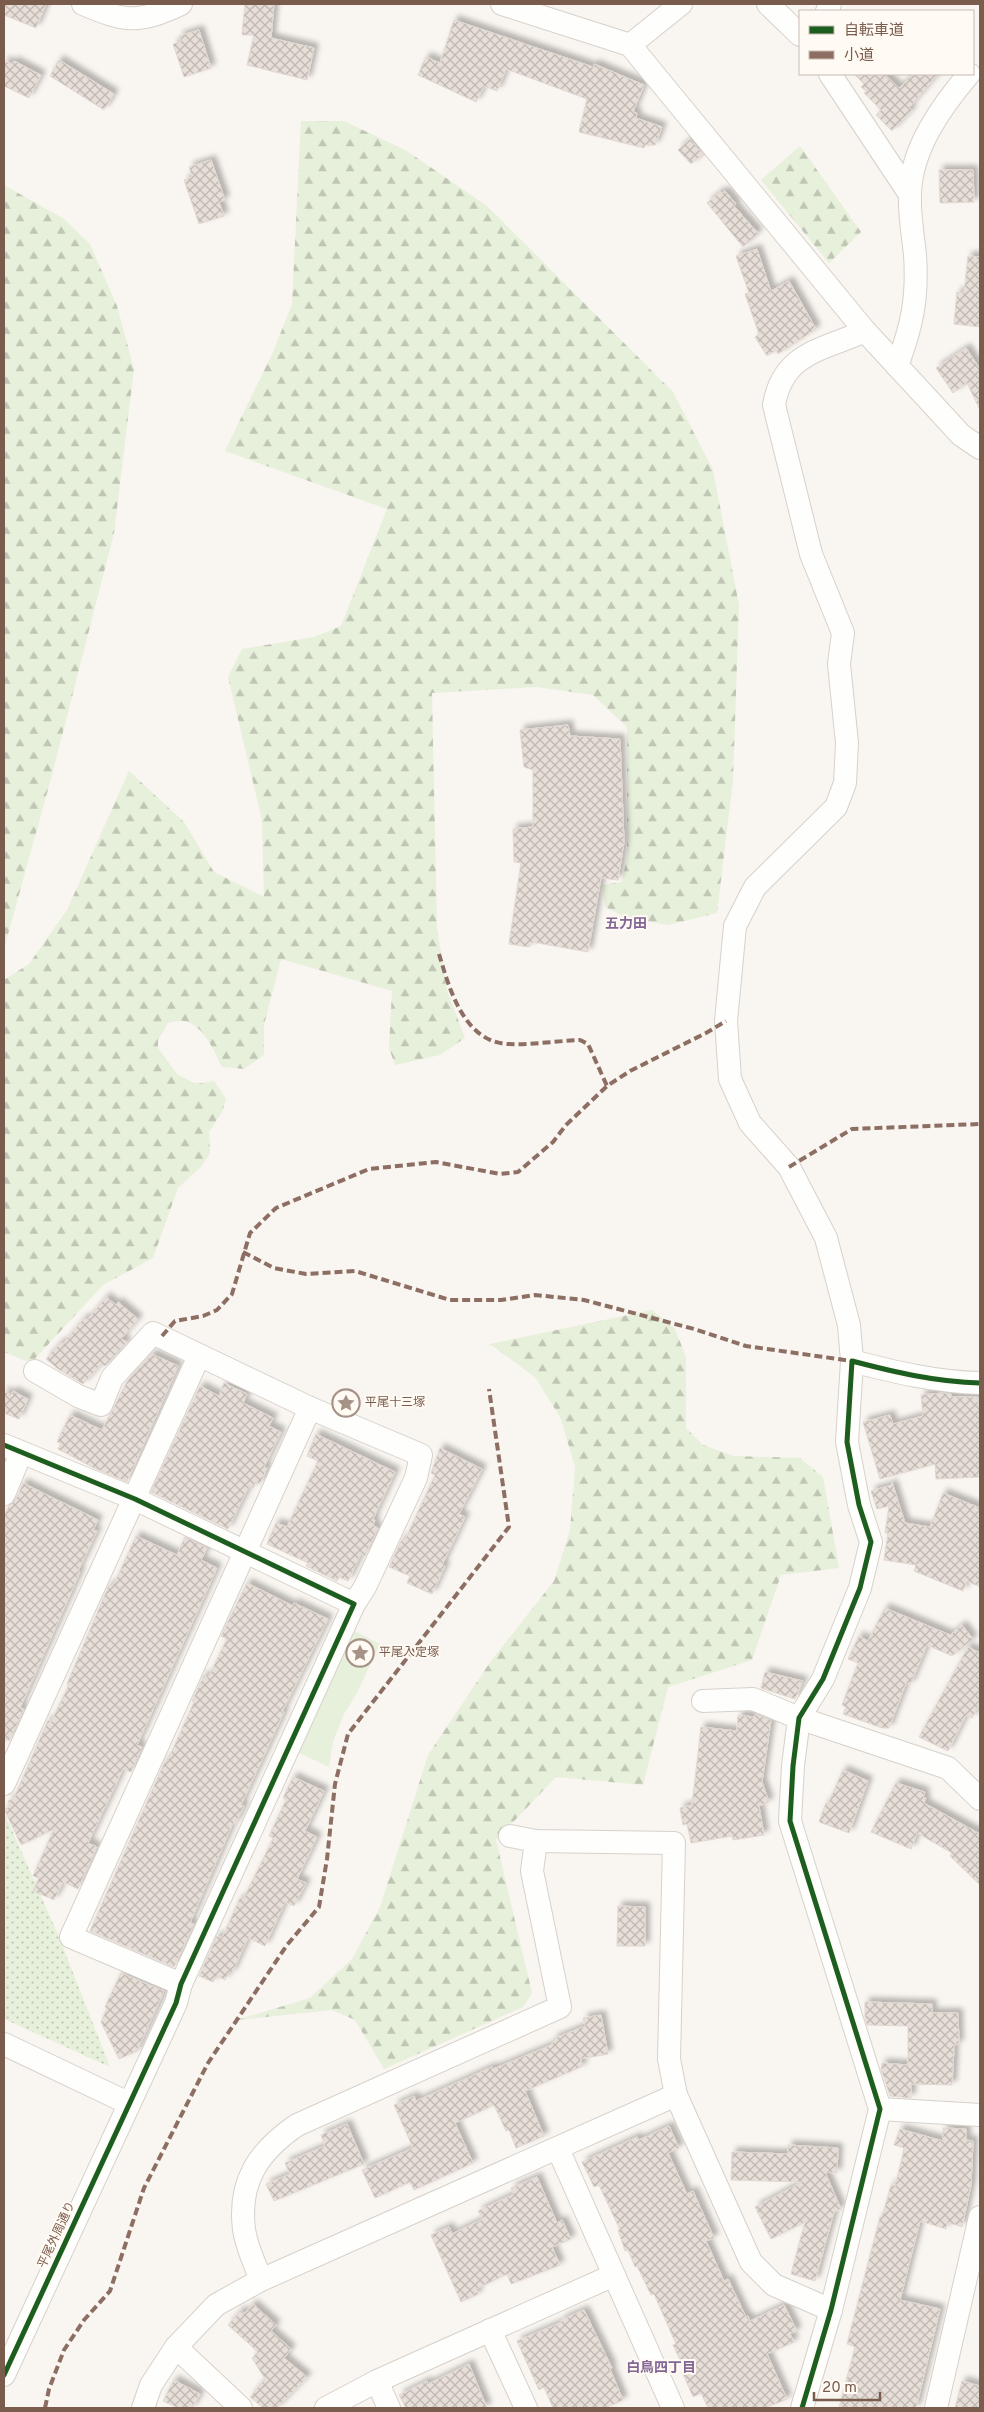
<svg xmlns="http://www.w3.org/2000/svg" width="984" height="2412" viewBox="0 0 984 2412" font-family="Overpass,'Noto Sans JP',sans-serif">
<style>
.green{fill:#e7f0db}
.forest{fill:url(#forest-firs)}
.park{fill:url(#park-dots)}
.building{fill:url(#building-cross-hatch);stroke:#e2d8d2;filter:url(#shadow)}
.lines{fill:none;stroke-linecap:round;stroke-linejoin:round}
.minor-casing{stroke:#d7d1cb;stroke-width:24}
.minor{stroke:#fefefd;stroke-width:22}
.quiet{stroke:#8d6e63;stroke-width:4;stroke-dasharray:8 4;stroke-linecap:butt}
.cycleway-casing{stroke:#fffaf3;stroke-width:8}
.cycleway{stroke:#1b5e20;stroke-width:5}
.labels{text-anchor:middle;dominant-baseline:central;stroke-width:4;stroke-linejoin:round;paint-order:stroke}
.poi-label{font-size:12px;fill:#7a5c4d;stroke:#fffaf3;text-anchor:start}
.street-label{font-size:12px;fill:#7a5c4d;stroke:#fffaf3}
.neighbourhood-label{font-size:14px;font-weight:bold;fill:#846695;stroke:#fffaf3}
</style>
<defs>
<pattern id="forest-firs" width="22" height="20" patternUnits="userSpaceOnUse" patternTransform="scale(1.25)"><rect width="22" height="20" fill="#e7f0db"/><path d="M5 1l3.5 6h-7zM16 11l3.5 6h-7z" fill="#c0c6b4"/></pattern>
<pattern id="park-dots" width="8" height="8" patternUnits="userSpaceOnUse" patternTransform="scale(1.25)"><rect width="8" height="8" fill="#e7f0db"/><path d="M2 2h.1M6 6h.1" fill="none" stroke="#c0c6b4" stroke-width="1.8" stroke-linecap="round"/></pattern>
<pattern id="building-cross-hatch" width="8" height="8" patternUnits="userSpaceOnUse" patternTransform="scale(1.25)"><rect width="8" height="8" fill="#e6ded7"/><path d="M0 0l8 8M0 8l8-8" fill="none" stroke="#bfb7b1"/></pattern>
<filter id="shadow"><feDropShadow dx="4.5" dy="-4.5" stdDeviation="2.5" flood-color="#0004"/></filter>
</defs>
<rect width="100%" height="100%" fill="#f9f5f0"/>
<!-- green -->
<polygon class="green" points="355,1631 380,1644 357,1693 344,1714 333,1742 329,1767 295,1751"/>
<!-- forest -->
<g class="forest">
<path d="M301,121H344L407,151L487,206L673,392L713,470L739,605L733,780L717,913L668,925L625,917L605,907L602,885L622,882L627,856V727L593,695L537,687L432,693L437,928L447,990L465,1038L440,1055L395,1065L389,1048L392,991L281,959L264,1025V1055L244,1069L222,1067C214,1051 204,1025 184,1021C179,1020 173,1022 168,1023L158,1040V1048L177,1074L196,1084L214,1081L226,1099L222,1112L209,1132L210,1153L201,1167L178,1188L153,1258L103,1285L31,1363L4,1352V980L29,964L67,910L129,771L184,822L214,872L264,897L262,820L228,677L242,649L314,637L341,626L387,509L225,451L273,352L292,304Z"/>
<polygon points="800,146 861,232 829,263 761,180"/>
<polygon points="4,185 64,219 90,244 117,306 134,369 114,533 53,771 4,949"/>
<polygon points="652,1310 675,1329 686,1357 686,1428 703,1445 734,1456 800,1458 823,1477 839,1568 781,1575 752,1660 668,1687 643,1785 556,1777 496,1840 532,1993 523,2007 384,2069 355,2020 332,2010 236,2020 310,1998 352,1959 380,1907 428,1755 491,1661 554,1581 570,1530 575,1467 561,1419 536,1378 490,1344"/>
</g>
<!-- park -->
<polygon class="park" points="4,1812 59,1937 110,2067 4,2019"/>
<!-- building -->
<g class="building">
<polygon points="4,4 46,4 36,28 4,15"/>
<polygon points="245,4 274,4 271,38 314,48 307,80 247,65 254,35 242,35"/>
<polygon points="454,20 593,67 594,64 644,85 633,112 637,113 636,118 662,127 655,145 645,145 644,148 579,132 587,99 506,69 497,91 484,86 476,102 418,75 426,57 440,63"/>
<polygon points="199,30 211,68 184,77 173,44 181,42 179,36"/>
<polygon points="59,60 114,94 104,110 50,76"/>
<polygon points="4,61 12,64 14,61 41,75 29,98 4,86"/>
<polygon points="854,74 884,74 899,88 913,74 938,74 909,108 912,110 892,131 876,115 881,110 864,93 866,91 861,87 864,84"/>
<polygon points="690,139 703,154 691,164 678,150"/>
<polygon points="211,160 225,200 219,202 224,216 199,224 184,180 192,177 189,167"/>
<polygon points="939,170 973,170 974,202 940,203"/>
<polygon points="725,191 736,204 734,206 758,233 743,247 707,203 720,192 722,193"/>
<polygon points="757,249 771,291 789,281 816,329 778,354 776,350 767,356 755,337 759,334 745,294 749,293 736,256"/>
<polygon points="968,256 980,257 980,327 954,324 957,292 964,293"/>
<polygon points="966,348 980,369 980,410 967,383 953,393 936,368"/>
<polygon points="568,725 570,736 620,739 624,842 618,880 601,878 588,952 532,942 529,947 509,944 521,863 514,862 513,829 533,827 533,770 524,767 520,730"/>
<polygon points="106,1297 116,1305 118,1302 138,1319 121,1339 127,1342 105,1366 101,1364 83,1384 58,1369 46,1359 61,1342 63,1344 84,1318 87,1320"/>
<polygon points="152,1354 178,1366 127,1482 94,1468 58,1449 61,1443 57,1442 70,1415 102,1430 128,1380"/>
<polygon points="224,1383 247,1394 243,1403 273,1418 269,1426 281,1432 264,1467 267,1468 260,1484 256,1482 253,1488 249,1486 228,1529 151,1492 200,1386 219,1396"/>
<polygon points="4,1391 11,1395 13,1391 28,1399 19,1419 4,1413"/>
<polygon points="943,1393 951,1394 951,1397 978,1397 978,1406 980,1406 980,1477 936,1479 935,1464 880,1479 863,1422 890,1415 893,1424 923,1416 921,1395"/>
<polygon points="316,1434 395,1472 373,1519 375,1520 373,1525 378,1528 365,1556 361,1554 348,1581 339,1577 337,1581 306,1566 308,1563 267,1544 276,1523 287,1527 318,1461 307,1456"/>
<polygon points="440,1448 482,1469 459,1514 465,1517 442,1565 445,1566 432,1594 407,1583 410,1576 389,1567 402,1539 405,1540 435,1475 431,1473"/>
<polygon points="892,1482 905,1523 930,1527 943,1493 980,1508 980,1587 967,1581 963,1591 914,1571 916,1565 884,1560 888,1533 885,1533 889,1506 877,1509 871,1491 892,1485"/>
<polygon points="23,1483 98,1520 93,1530 97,1531 78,1571 80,1572 20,1708 24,1709 9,1741 6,1739 4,1744 4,1516 9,1506 16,1499"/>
<polygon points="136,1536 177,1555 185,1537 207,1548 201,1560 217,1568 137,1745 142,1747 131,1772 123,1769 88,1843 97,1847 78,1889 63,1882 54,1900 33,1891 39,1878 33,1876 54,1829 21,1845 4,1809 11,1806 8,1801 14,1798 48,1720 51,1722 69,1685 67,1684 109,1585 112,1586 116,1580"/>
<polygon points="247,1583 293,1606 294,1603 328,1619 282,1712 284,1712 241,1805 244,1806 235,1824 233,1823 201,1897 190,1923 194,1924 174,1967 90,1931 166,1759 168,1760 194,1702 192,1701 204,1675 208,1678 227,1639 221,1636"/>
<polygon points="885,1608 950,1635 962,1625 973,1639 952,1656 927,1645 910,1685 906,1683 889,1728 882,1728 843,1714 846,1707 842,1705 858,1663 848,1659 859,1636 868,1641"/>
<polygon points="968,1647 980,1653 980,1703 972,1718 966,1715 948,1751 919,1737"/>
<polygon points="765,1672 803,1681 795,1699 761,1688"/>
<polygon points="755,1714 771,1720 762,1782 769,1802 759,1806 764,1835 733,1840 732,1836 691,1843 687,1824 683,1825 680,1808 692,1805 701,1727 737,1731 738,1715 754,1717"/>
<polygon points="843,1770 868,1781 849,1833 819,1822 826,1803 828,1804"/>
<polygon points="293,1777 324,1791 305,1831 317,1837 297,1879 306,1883 294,1906 285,1902 265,1946 248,1938 232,1973 229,1972 225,1980 217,1976 213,1982 199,1976 217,1936 222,1938 240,1898 243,1900 269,1847 273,1838 269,1836 286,1800 283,1798"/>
<polygon points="896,1783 925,1792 923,1797 926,1798 924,1803 980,1834 980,1885 950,1856 952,1853 917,1833 911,1849 871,1832"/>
<polygon points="618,1906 645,1907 645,1946 617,1946"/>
<polygon points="121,1973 164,1991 137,2051 119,2059 101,2022 107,2008 105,2007"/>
<polygon points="865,2002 932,2004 932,2013 958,2013 959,2044 955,2044 954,2048 952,2085 911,2084 911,2098 890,2096 881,2069 882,2063 908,2065 908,2026 867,2025 865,2017"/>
<polygon points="601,2015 608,2054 580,2059 583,2066 525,2091 544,2136 516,2148 509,2130 506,2131 494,2105 455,2123 473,2163 414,2190 410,2182 375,2198 362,2170 413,2148 394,2105 414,2096 416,2101 492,2067 493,2069 549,2046 554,2042 553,2039 585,2026 583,2018"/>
<polygon points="347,2124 364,2164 274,2201 266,2184 290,2174 285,2163 325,2146 321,2135"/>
<polygon points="669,2126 679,2148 668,2153 687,2194 693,2191 714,2238 706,2241 724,2281 728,2279 746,2317 748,2316 750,2321 784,2305 797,2331 790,2334 794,2342 767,2354 787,2399 765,2408 708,2408 701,2393 693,2397 683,2374 686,2373 673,2345 676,2344 654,2294 651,2295 637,2266 635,2267 628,2250 625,2251 618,2230 620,2230 599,2185 594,2187 582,2162 637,2137 639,2140"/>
<polygon points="943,2128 966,2129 966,2140 973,2141 971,2185 962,2227 947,2222 946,2229 920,2221 900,2300 940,2309 916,2408 839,2408 855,2347 847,2344 880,2217 882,2217 891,2185 895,2186 903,2154 904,2148 894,2145 900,2129 943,2141"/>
<polygon points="788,2145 838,2148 837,2173 825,2172 841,2209 834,2212 815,2281 791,2274 805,2222 771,2239 755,2207 802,2182 731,2180 732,2152 788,2154"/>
<polygon points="537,2177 557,2223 562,2220 571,2239 552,2247 560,2265 511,2284 507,2274 476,2289 478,2294 461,2302 431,2235 449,2227 452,2234 483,2219 478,2211 514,2194 511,2188"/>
<polygon points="253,2304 276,2325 271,2331 291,2349 284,2358 307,2377 277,2408 263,2408 250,2397 265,2379 252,2358 258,2352 228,2325 241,2310 244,2314"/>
<polygon points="584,2310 612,2368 610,2369 623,2400 605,2408 553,2408 544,2387 539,2390 517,2341 562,2322 561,2320"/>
<polygon points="469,2364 487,2408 406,2408 399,2395 427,2381 428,2384"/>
<polygon points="174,2380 200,2394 192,2408 178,2408 163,2401"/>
<polygon points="962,2381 980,2386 980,2408 955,2408"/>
</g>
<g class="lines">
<!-- minor casing -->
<g class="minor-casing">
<g id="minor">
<path d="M83,4C126,22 138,24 181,4"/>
<polyline points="502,4 630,45 865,331 961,435 980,448"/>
<polyline points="768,4 800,35"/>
<polyline points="827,11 830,4"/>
<polyline points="630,45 681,4"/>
<polyline points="830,74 909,193"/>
<path d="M897,366C912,326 918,298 915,255C913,235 909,214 910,194C911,149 941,107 969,74"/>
<path d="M852,1361L849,1325L826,1238L789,1167L750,1123L730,1079L726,1021L735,926L755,887L836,807L845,783L847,743L839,664L843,633L811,554L774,405C783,352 823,350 865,331"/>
<polyline points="35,1371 78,1396 101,1405 112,1378 153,1333 310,1408"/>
<polyline points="4,1445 135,1499 354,1604 181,1984 176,2003 4,2375"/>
<polyline points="4,1494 21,1453"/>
<polyline points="703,1701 753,1699 799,1718 948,1768 980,1799"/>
<polyline points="4,1784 199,1356"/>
<polyline points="510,1836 536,1841 674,1843 669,2059 676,2095 751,2262 774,2285 831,2310"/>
<polyline points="181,1984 71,1937 310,1408 421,1455 416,1478 365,1587 354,1604"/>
<polyline points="4,2044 128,2103"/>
<polyline points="880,2109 980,2115"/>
<polyline points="558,2149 673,2408"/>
<path d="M261,2280C255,2264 246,2246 244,2229C238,2181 259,2151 297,2125L560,2007L532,1871L536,1841"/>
<polyline points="490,2330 526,2408"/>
<polyline points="176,2347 241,2408"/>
<polyline points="377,2381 389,2408"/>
<polyline points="143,2408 151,2385 176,2347 216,2305 261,2280 676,2095"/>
<polyline points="326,2408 377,2381 614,2275"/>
<path d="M802,2408L831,2310L880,2109L790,1821L793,1766L799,1718L823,1679L860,1588L871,1542L859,1505L847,1442L852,1361C894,1372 936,1382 980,1383"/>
<polyline points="936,2408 980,2217"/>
</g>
</g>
<!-- minor -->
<use href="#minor" class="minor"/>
<!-- quiet -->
<g class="quiet">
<path d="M439,954C449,987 463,1041 507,1044C531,1045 556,1041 580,1040L588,1044L607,1086"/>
<polyline points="789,1167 852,1129 980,1124"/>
<polyline points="243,1252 274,1268 306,1274 355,1271 450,1300 501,1300 535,1295 584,1300 694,1329 746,1346 852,1361"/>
<polyline points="162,1336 175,1321 203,1316 217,1310 232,1294 250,1233 276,1208 369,1169 436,1162 500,1174 518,1172 553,1142 566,1125 607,1086 630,1071 706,1033 726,1021"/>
<polyline points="45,2408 49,2389 64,2350 84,2320 110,2291 144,2188 208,2063 287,1945 319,1907 327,1859 335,1784 348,1734 509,1527 489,1389"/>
</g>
<!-- cycleway casing -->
<g class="cycleway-casing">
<g id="cycleway">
<polyline points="4,1445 135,1499 354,1604 181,1984 176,2003 4,2375"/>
<path d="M802,2408L831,2310L880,2109L790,1821L793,1766L799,1718L823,1679L860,1588L871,1542L859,1505L847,1442L852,1361C894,1372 936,1382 980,1383"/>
</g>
</g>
<!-- cycleway -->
<use href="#cycleway" class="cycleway"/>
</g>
<!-- icons -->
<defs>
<g id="sight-ring" transform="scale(1.4375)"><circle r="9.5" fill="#fffaf3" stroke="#a69286" stroke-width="1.5"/><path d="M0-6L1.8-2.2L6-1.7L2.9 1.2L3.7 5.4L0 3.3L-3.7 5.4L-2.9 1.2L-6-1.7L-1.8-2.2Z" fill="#a69286"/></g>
</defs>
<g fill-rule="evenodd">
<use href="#sight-ring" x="346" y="1403"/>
<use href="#sight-ring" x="360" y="1653"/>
</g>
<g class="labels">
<!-- poi labels -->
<g class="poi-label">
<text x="365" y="1403">平尾十三塚</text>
<text x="379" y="1653">平尾入定塚</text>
</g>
<!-- street labels -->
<g class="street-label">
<text transform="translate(57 2235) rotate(-65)">平尾外周通り</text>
</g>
<!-- neighbourhood labels -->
<g class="neighbourhood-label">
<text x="626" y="924">五力田</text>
<text x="661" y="2368">白鳥四丁目</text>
</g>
</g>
<!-- border -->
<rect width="984" height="2412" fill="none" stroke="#7a5c4d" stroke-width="10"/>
<!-- legend -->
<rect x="799" y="10" width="175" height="65" fill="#fffaf3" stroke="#cabbb1"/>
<rect x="809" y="26" width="25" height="8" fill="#1b5e20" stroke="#cabbb1"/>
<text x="844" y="35" font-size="15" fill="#7a5c4d">自転車道</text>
<rect x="809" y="51" width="25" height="8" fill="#8d6e63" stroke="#cabbb1"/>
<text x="844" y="60" font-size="15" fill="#7a5c4d">小道</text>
<!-- scale -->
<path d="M814 2392v8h66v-8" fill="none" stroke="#7a5c4d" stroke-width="2.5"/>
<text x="822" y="2392" font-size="15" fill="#7a5c4d" stroke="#fffaf3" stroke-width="4" paint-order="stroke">20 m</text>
</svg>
